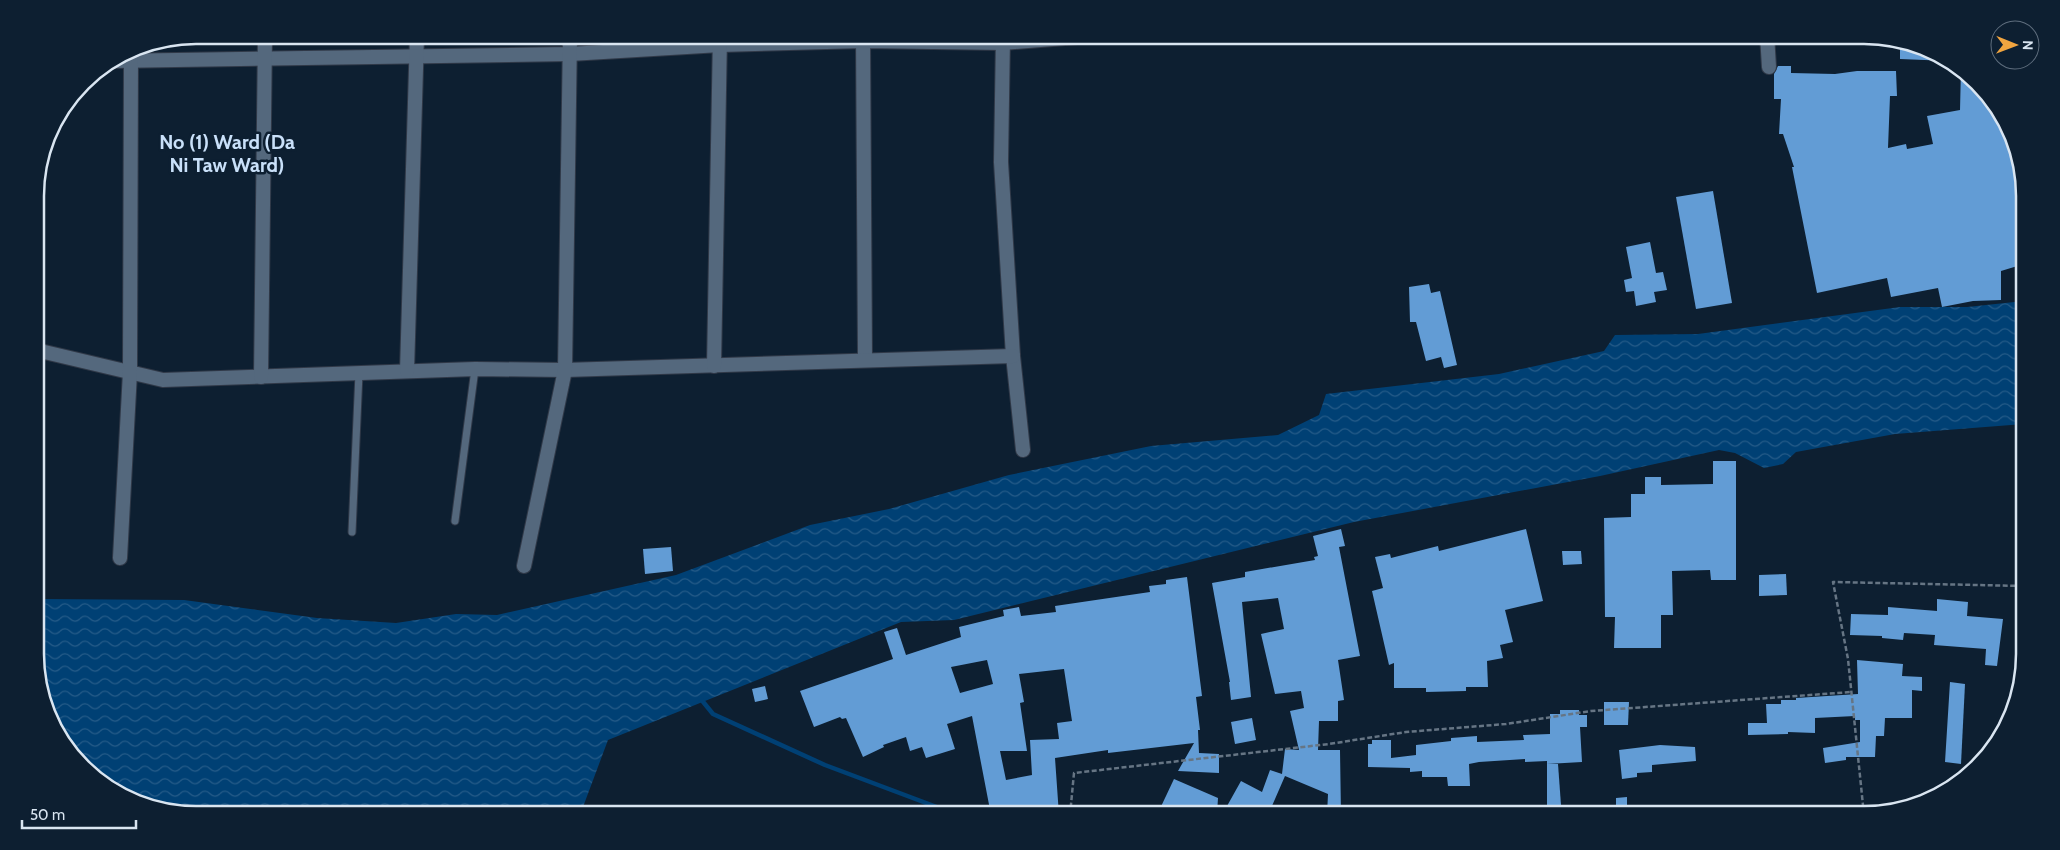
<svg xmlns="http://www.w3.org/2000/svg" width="2060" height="850" viewBox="0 0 2060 850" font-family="Cabin,sans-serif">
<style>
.water{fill:url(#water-waves)}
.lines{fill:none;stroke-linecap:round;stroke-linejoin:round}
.stream{stroke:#004074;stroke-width:4.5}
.building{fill:#629cd5;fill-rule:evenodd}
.lane-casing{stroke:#303948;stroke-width:9}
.street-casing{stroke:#303948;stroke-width:16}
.path{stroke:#667584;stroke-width:2.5;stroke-dasharray:5 2.5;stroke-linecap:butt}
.lane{stroke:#54687d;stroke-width:7}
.street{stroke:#54687d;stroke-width:14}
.labels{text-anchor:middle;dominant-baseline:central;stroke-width:5;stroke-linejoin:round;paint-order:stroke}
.quarter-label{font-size:20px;font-weight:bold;fill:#c9e0f9;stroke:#0d1f31}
.rim{fill:none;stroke:#d9e5f1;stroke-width:2.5}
</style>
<defs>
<pattern id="water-waves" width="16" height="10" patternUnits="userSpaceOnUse" patternTransform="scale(1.25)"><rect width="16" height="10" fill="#004074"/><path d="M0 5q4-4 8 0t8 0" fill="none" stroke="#255b88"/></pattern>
</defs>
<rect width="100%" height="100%" fill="#0d1f31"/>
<!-- water -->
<polygon class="water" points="2024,301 2024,424 1895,434 1796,452 1783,464 1764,468 1735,453 1719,450 1600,476 1354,522 954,620 901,622 608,740 580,815 196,815 144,806 75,760 38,685 38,599 184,600 317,618 396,623 456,614 497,615 676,575 810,525 889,509 1009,475 1151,446 1278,435 1319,415 1326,394 1499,374 1604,351 1615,335 1698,334 1900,307 1967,307"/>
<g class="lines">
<!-- stream -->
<polyline class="stream" points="700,698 713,714 825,765 958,815"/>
</g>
<!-- building -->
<g class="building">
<polygon points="1900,41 1916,44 1949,61 1900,59"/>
<polygon points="1778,66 1791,66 1791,73 1835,74 1857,71 1896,71 1897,96 1890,96 1888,148 1906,144 1907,149 1933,144 1927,116 1960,110 1961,68 1992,98 2024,175 2024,264 2001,271 2001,300 1973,301 1942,307 1938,288 1891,297 1887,278 1817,293 1792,167 1794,167 1783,134 1779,134 1781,99 1774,99 1774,74"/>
<polygon points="1713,191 1732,303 1696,309 1676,197"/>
<polygon points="1650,242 1656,273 1663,272 1667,290 1654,292 1656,302 1636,306 1634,291 1626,292 1624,280 1632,278 1626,247"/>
<polygon points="1429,284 1431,293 1440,291 1457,365 1444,368 1441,357 1426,361 1416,322 1410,322 1409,287"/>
<polygon points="1713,461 1736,461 1736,580 1711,580 1710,570 1672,571 1673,615 1661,615 1661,648 1614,648 1615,617 1605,617 1604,518 1631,517 1631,494 1645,494 1645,477 1661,477 1661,485 1713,484"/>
<polygon points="1341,529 1345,546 1339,547 1360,656 1338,660 1344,700 1338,701 1338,721 1319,721 1318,750 1340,750 1341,815 1327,815 1328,794 1285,776 1268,815 1222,815 1241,781 1262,792 1270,770 1282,774 1285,749 1299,750 1290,711 1304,708 1301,691 1275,694 1261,634 1284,629 1278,598 1242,602 1251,697 1231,700 1229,682 1230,682 1212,583 1245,577 1245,572 1315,560 1314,557 1318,556 1313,536"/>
<polygon points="1526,529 1543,601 1505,610 1513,642 1500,645 1503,658 1487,661 1488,687 1466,687 1466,691 1426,692 1426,688 1394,688 1394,663 1389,665 1372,591 1383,588 1375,557 1390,554 1391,558 1438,546 1439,551"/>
<polygon points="671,547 673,571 645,574 643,549"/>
<polygon points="1562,551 1581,551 1582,564 1563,565"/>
<polygon points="1786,574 1787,595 1759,596 1759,575"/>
<path d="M1187,577L1202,696L1196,697L1200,730H1198L1199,753L1219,754V773L1178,771L1194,743L1108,753V750L1055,758L1059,815H1035V807L991,815L972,716L947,724L955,749L926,758L922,747L910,751L906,737L883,745L884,747L863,757L846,718L842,719L840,717L814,727L800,691L893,659L884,632L897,628L906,655L961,637L959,627L1004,616L1003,610L1019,607L1021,616L1056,612L1055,606L1150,592L1149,586L1166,584V580ZM987,660L993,684L960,693L951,667ZM1064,669L1072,721L1057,723L1059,739L1030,740L1032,775L1006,780L1000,751H1027L1020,703L1024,702L1019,674Z"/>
<polygon points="1937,599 1968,602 1967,616 2003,619 1997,666 1985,665 1986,649 1934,645 1935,635 1904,633 1903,640 1882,638 1882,636 1850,635 1851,614 1888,615 1888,607 1937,611"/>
<polygon points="1857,660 1903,664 1902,676 1922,677 1922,691 1912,690 1912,718 1885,718 1884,736 1876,736 1875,757 1846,757 1846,760 1825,763 1823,748 1860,742 1860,720 1855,720 1855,716 1815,718 1815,733 1788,732 1788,734 1748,735 1748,723 1767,723 1766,704 1781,704 1781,700 1796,700 1796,698 1858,694"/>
<polygon points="1950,682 1965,684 1961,764 1945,762"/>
<polygon points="765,686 768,699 755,702 752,689"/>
<polygon points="1604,702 1629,702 1628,725 1604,725"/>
<polygon points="1560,710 1579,710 1579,715 1587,715 1587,727 1580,727 1582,762 1547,764 1547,761 1525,762 1525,759 1479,762 1469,764 1470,786 1448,786 1447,777 1422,777 1422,771 1410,772 1410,768 1368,767 1368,744 1372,744 1372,740 1391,740 1391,758 1416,755 1416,745 1451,741 1451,738 1477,736 1477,742 1524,740 1523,735 1550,734 1550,714 1560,714"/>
<polygon points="1252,718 1256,740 1235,744 1231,722"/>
<polygon points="1660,745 1695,747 1696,761 1652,765 1652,772 1637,773 1637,777 1622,779 1619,750"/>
<polygon points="1547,764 1558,764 1561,805 1547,805"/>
<polygon points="1174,779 1218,798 1217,815 1157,815"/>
<polygon points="1627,797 1627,815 1616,815 1616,798"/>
</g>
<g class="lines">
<!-- lane casing -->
<g class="lane-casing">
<g id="lane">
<polyline points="455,521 475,369"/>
<polyline points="352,532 359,373"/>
</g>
</g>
<!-- street casing -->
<g class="street-casing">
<g id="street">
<polyline points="863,35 865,360"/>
<polyline points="1767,35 1769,67"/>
<polyline points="1003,36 1001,162 1013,356 1023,450"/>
<polyline points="112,61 570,54 720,45 863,41 1003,43 1102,35"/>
<polyline points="36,350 163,380 475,369 565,370 1013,356"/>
<polyline points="714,366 720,35"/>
<polyline points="407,371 417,35"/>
<polyline points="261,377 265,35"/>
<polyline points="120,558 130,372 131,50"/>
<polyline points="524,566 565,370 570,35"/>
</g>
</g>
<!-- path -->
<g class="path">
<polyline points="1070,815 1074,773 1329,744 1406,732 1506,724 1591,711 1851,692"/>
<polyline points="1864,815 1848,659 1833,582 2025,586"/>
</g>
<!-- lane -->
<use href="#lane" class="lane"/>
<!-- street -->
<use href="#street" class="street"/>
</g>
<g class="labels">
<!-- quarter labels -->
<g class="quarter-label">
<text x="227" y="142">No (1) Ward (Da<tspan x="227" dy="23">Ni Taw Ward)</tspan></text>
</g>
</g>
<!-- crop -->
<path d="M0 0H2060V850H0ZM196 44H1864A152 152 0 0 1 2016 196V654A152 152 0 0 1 1864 806H196A152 152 0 0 1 44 654V196A152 152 0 0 1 196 44Z" fill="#0d1f31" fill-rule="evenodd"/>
<path class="rim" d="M196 44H1864A152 152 0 0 1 2016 196V654A152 152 0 0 1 1864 806H196A152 152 0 0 1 44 654V196A152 152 0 0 1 196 44Z"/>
<!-- north arrow -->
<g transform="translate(2015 45) rotate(91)"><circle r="24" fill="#0d1f31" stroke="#5f6e7e"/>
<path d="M0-4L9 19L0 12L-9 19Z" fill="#f1a540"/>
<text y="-8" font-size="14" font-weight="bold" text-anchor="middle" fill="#d9e5f1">N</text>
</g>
<!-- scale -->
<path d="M22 820v8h114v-8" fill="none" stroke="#d9e5f1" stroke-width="2.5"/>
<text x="30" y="820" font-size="15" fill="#d9e5f1" stroke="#0d1f31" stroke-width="4" paint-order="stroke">50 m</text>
</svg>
